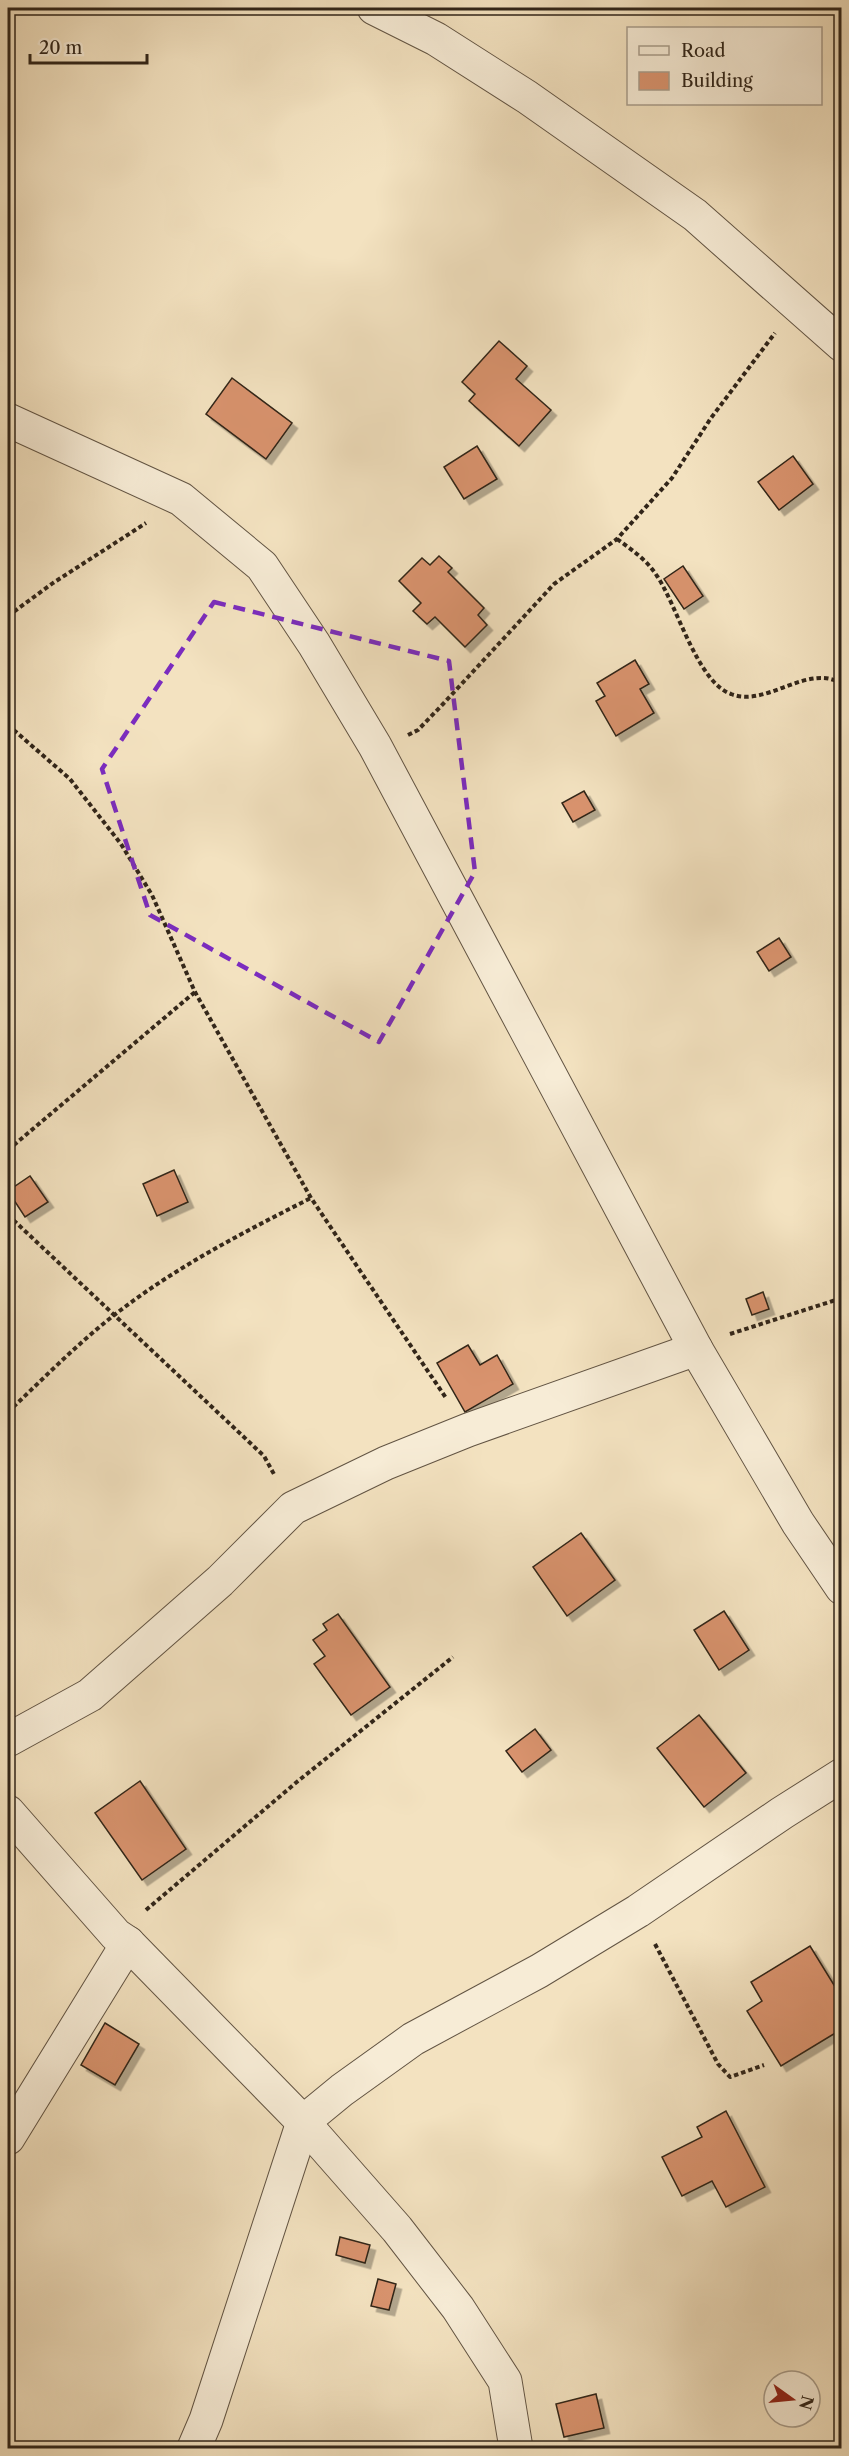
<svg xmlns="http://www.w3.org/2000/svg" width="849" height="2456" viewBox="0 0 849 2456" font-family="'Libre Caslon Text',serif">
<style>
.building{fill:#d9936e;stroke:#312519;stroke-width:1.5;filter:url(#shadow)}
.lines{fill:none;stroke-linecap:round;stroke-linejoin:round}
.minor-casing{stroke:#625443;stroke-width:35}
.tertiary-casing{stroke:#625443;stroke-width:35}
.path{stroke:#312519;stroke-width:4;stroke-dasharray:4.5 3;stroke-linecap:butt}
.minor{stroke:#f7ecd6;stroke-width:33}
.tertiary{stroke:#f7ecd6;stroke-width:33}
.marked{fill:none;stroke:#7b2cbf;stroke-width:4.5;stroke-dasharray:12 8;stroke-linejoin:round}
</style>
<defs>
<filter id="shadow"><feDropShadow dx="5.5" dy="5.5" stdDeviation="0" flood-color="#0004"/></filter>
</defs>
<rect width="100%" height="100%" fill="#f3e2c0"/>
<filter id="stains"><feTurbulence type="fractalNoise" baseFrequency=".00333" numOctaves="4"/><feColorMatrix values="0 0 0 0 .2 0 0 0 0 .09 0 0 0 0 .02 0 0 0 .5 -.17"/></filter>
<radialGradient id="worn" r=".72"><stop offset=".6" stop-color="#630" stop-opacity="0"/><stop offset="1" stop-color="#630" stop-opacity=".3"/></radialGradient>
<!-- building -->
<g class="building">
<polygon points="499,341 527,366 516,379 551,410 519,446 469,401 475,394 462,382"/>
<polygon points="232,378 292,423 266,459 206,414"/>
<polygon points="477,446 497,479 464,499 444,467"/>
<polygon points="793,456 813,484 779,510 758,482"/>
<polygon points="439,556 452,568 448,572 484,608 478,615 487,625 465,647 435,617 427,624 413,611 421,603 399,581 422,558 430,565"/>
<polygon points="683,566 703,596 684,609 664,579"/>
<polygon points="635,660 649,684 640,689 654,713 616,736 596,701 605,696 597,683"/>
<polygon points="584,791 595,810 573,822 562,803"/>
<polygon points="779,938 791,957 769,971 757,952"/>
<polygon points="174,1170 188,1202 157,1216 143,1184"/>
<polygon points="30,1176 48,1202 25,1217 8,1191"/>
<polygon points="763,1292 769,1309 752,1315 746,1299"/>
<polygon points="468,1345 480,1365 497,1355 513,1384 465,1412 437,1363"/>
<polygon points="581,1533 615,1580 567,1616 533,1567"/>
<polygon points="724,1611 749,1650 719,1670 694,1630"/>
<polygon points="338,1614 390,1687 351,1715 314,1664 325,1656 313,1640 327,1630 323,1624"/>
<polygon points="699,1715 746,1773 704,1807 657,1748"/>
<polygon points="535,1729 551,1750 522,1772 506,1751"/>
<polygon points="140,1781 186,1849 142,1880 95,1813"/>
<polygon points="810,1946 842,1998 842,2029 781,2066 747,2011 762,2001 751,1982"/>
<polygon points="105,2023 139,2044 115,2085 81,2065"/>
<polygon points="726,2111 765,2187 726,2207 712,2181 682,2196 662,2157 702,2137 697,2127"/>
<polygon points="340,2237 370,2245 365,2263 336,2255"/>
<polygon points="378,2279 396,2284 389,2310 371,2306"/>
<polygon points="596,2394 604,2428 564,2437 556,2404"/>
</g>
<g class="lines">
<!-- minor casing -->
<g class="minor-casing">
<g id="minor">
<polyline points="8,420 181,499 262,566 314,644 375,746 696,1349 798,1523 842,1588"/>
<polyline points="8,1740 90,1695 220,1581 293,1508 386,1463 468,1430 696,1349"/>
<polyline points="8,1812 116,1935 128,1943 303,2122 397,2229 458,2308 505,2381 516,2448"/>
<polyline points="8,2138 128,1943"/>
<polyline points="194,2448 206,2420 303,2122 342,2090 413,2039 539,1971 638,1911 782,1813 842,1775"/>
</g>
</g>
<!-- tertiary casing -->
<g class="tertiary-casing">
<polyline id="tertiary" points="374,8 436,39 527,97 695,215 842,345"/>
</g>
<!-- path -->
<g class="path">
<path d="M617,539C632,550 647,560 657,576C677,605 697,682 731,694C767,708 808,662 842,684"/>
<polyline points="8,616 53,583 146,523"/>
<polyline points="8,725 70,779 121,844 152,895 195,992 311,1198 446,1398"/>
<polyline points="408,735 418,730 443,704 554,584 617,539 672,478 711,418 775,333"/>
<polyline points="8,1150 195,992"/>
<polyline points="8,1215 264,1456 275,1476"/>
<polyline points="730,1334 842,1298"/>
<path d="M8,1412C42,1380 76,1345 113,1316C174,1268 242,1233 311,1198"/>
<polyline points="146,1910 298,1781 453,1657"/>
<polyline points="655,1944 718,2064 730,2077 764,2065"/>
</g>
<!-- minor -->
<use href="#minor" class="minor"/>
<!-- tertiary -->
<use href="#tertiary" class="tertiary"/>
</g>
<!-- marked area -->
<path class="marked" d="M214,602L449,661L475,872L379,1042L150,915L102,769Z"/>
<!-- margin -->
<rect width="849" height="2456" fill="none" stroke="#f3e2c0" stroke-width="30"/>
<rect x="9" y="9" width="831" height="2438" fill="none" stroke="#312519" stroke-width="3"/>
<rect x="15" y="15" width="819" height="2426" fill="none" stroke="#312519" stroke-width="1.5"/>
<!-- legend -->
<rect x="627" y="27" width="195" height="78" fill="#f7ecd6" stroke="#a89c8a" stroke-width="1.5"/>
<rect x="639" y="46" width="30" height="9" fill="#f7ecd6" stroke="#a89c8a" stroke-width="1.5"/>
<text x="681" y="57" font-size="18" fill="#312519">Road</text>
<rect x="639" y="72" width="30" height="18" fill="#d9936e" stroke="#a89c8a" stroke-width="1.5"/>
<text x="681" y="87" font-size="18" fill="#312519">Building</text>
<!-- north arrow -->
<g transform="translate(792 2399) rotate(105)"><circle r="28" fill="#f7ecd6" stroke="#a89c8a" stroke-width="1.5"/>
<path d="M0-4.5L10 22L0 15L-10 22Z" fill="#8f2418"/>
<text y="-9" font-size="16" font-weight="bold" text-anchor="middle" fill="#312519">N</text>
</g>
<!-- scale -->
<path d="M30 54v9h117v-9" fill="none" stroke="#312519" stroke-width="3"/>
<text x="39" y="54" font-size="18" fill="#312519" stroke="#f7ecd6" stroke-width="4.5" paint-order="stroke">20 m</text>
<rect width="100%" height="100%" filter="url(#stains)"/>
<rect width="100%" height="100%" fill="url(#worn)"/>
</svg>
